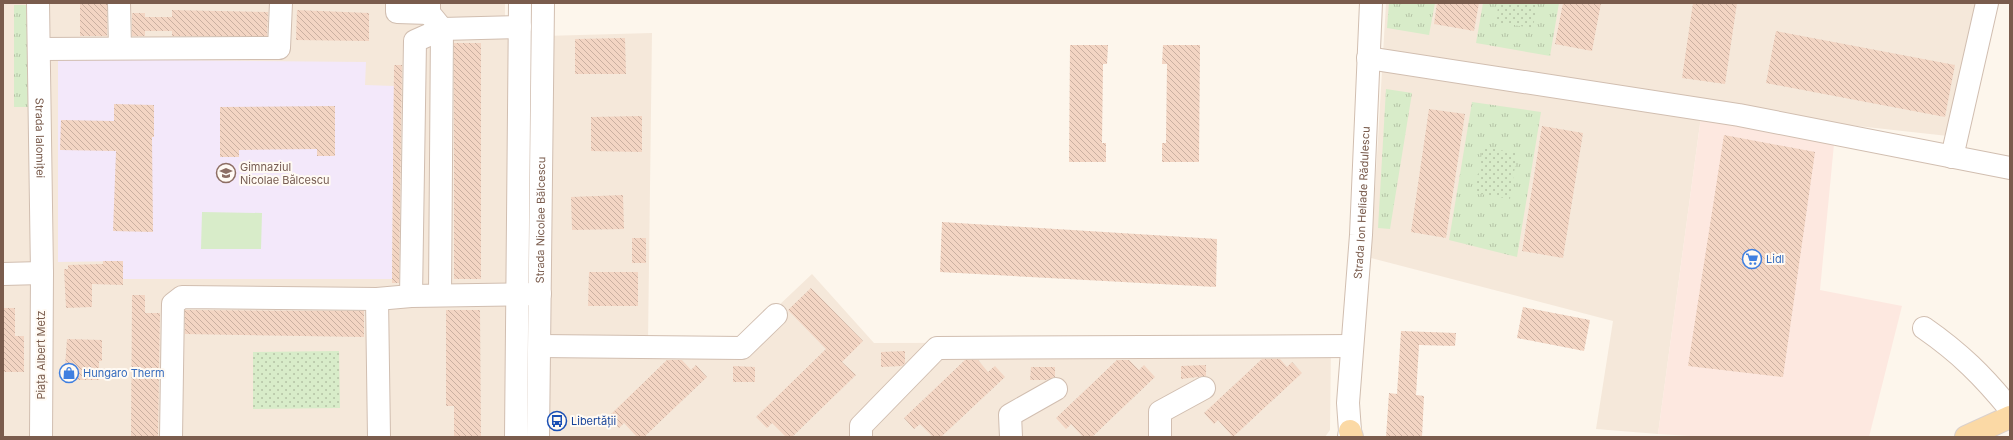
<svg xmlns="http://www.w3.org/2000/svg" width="2013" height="440" viewBox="0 0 2013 440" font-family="Inter,sans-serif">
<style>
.residential{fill:#f5e8da}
.commercial{fill:#fde8e0}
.education{fill:#f3e8fa}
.grass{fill:url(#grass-tufts)}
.park{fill:url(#park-dots)}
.pitch{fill:#d8ecc9}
.building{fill:url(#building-back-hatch)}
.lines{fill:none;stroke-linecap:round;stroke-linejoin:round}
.minor-casing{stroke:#d1beb0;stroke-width:24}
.major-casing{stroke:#dad1cd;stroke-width:24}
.minor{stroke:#fff;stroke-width:22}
.major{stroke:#fbd9a5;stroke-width:22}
.labels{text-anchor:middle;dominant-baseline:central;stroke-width:4;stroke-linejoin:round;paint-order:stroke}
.street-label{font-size:11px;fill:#7a5c4d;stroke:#fffaf3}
.education-label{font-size:11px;fill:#785e54;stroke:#fffaf3;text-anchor:start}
.shop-label{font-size:11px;fill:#366cbe;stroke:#fffaf3;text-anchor:start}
.transit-label{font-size:11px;fill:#164399;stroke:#fffaf3;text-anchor:start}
</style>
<defs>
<pattern id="grass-tufts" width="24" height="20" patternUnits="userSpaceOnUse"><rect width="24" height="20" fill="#d8ecc9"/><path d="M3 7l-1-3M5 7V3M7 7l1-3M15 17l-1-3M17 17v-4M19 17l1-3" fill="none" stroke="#b4c2a5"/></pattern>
<pattern id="park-dots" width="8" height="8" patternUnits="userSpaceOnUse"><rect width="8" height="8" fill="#d8ecc9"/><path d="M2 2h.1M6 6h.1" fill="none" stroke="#b4c2a5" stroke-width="1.8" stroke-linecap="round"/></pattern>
<pattern id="building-back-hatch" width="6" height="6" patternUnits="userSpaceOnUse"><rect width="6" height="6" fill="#f3d5c3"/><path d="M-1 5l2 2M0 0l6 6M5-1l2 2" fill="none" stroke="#cab0a1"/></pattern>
</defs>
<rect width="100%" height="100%" fill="#fdf6ec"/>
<!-- residential -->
<g class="residential">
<polygon points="3,3 505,3 505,37 652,33 648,342 740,342 812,274 874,343 1331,342 1330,430 1325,437 3,437"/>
<polygon points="1386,3 1982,3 1966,138 1702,109 1658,434 1596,429 1613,321 1371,258"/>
</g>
<!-- commercial -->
<polygon class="commercial" points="1702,109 1836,123 1820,290 1902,306 1869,437 1706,437 1658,434"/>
<!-- education -->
<polygon class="education" points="58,59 366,62 365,85 394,86 392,279 123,279 123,261 58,262"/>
<!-- grass -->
<g class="grass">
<polygon points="1389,3 1435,3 1429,35 1387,28"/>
<polygon points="1483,3 1559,3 1550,56 1476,43"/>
<polygon points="14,5 30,5 31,107 14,107"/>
<polygon points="1386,89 1412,93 1390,229 1378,228"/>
<polygon points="1472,102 1541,112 1517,257 1449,240"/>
</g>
<!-- park -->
<g class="park">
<polygon points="1499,3 1537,3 1533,28 1495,22"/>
<polygon points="1483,147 1517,153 1510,199 1475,193"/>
<polygon points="339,351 340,408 253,409 253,352"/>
</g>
<!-- pitch -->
<polygon class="pitch" points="202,212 262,213 261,249 201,249"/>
<!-- building -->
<g class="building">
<rect x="80" y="3" width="27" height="33"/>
<polygon points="1437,3 1479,3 1474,31 1434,24"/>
<polygon points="1563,3 1601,3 1592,51 1555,44"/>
<polygon points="1693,3 1737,3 1725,84 1682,78"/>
<polygon points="172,10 268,12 267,36 172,36 172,31 145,31 145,36 132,36 132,13 145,13 145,17 172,17"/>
<polygon points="297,10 369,13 369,41 296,40"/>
<polygon points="1776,31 1955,65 1945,117 1766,83"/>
<polygon points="625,38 626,74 575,74 575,39"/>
<rect x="454" y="43" width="27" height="236"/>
<polygon points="1070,45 1108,45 1107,64 1103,64 1102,143 1106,143 1106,162 1069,162"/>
<polygon points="1163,45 1200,45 1199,162 1162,162 1162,143 1166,143 1167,64 1162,64"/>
<polygon points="394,65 402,65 399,283 392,283"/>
<polygon points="114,104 154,105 154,137 152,137 153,232 113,231 116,151 60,150 61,120 114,121"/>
<polygon points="335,106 335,156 317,156 317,149 239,150 239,157 220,157 220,107"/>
<polygon points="1429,109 1465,114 1446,238 1411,232"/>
<polygon points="642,116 642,152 591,151 591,117"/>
<polygon points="1542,126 1583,133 1563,258 1522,251"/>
<polygon points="1724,135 1815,152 1783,377 1688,366"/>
<polygon points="623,195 624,229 572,230 571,197"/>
<polygon points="942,222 1217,239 1216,287 940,272"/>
<rect x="632" y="238" width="14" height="25"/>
<polygon points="103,261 123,261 123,285 92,284 92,307 66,308 64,269 68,269 68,265 103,264"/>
<polygon points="589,272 638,272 638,306 588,306"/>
<polygon points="811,288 863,341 842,362 856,375 792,437 786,437 772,423 767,428 756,417 826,349 788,310"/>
<polygon points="132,295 145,295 145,313 160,313 158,437 131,437"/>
<polygon points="1523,307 1590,320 1584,351 1517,338"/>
<polygon points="3,308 15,308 15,336 24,336 24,372 3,372"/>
<polygon points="185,310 364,311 364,337 185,334"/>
<polygon points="446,310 480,310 481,437 454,437 454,406 446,406"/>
<polygon points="1401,331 1456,333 1455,346 1419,345 1416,395 1424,396 1422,437 1386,437 1389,393 1397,394"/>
<polygon points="67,339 102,340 102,361 99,361 99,380 64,380"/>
<polygon points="905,351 905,363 902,366 881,367 881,352"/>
<polygon points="1262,359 1280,359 1287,367 1292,362 1302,373 1233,437 1218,420 1214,424 1204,413"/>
<polygon points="667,360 682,360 691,370 696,365 707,377 644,437 637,437 624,423 619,428 608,417"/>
<polygon points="965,360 978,360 988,372 995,366 1005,377 941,437 933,437 920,424 914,429 904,418"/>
<polygon points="1117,360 1129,360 1139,370 1144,365 1155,377 1092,437 1083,437 1071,424 1066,429 1056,418"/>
<polygon points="1206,365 1206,376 1181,379 1181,366"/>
<polygon points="733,366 755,367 755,382 733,382"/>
<polygon points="1031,367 1055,367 1055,377 1046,380 1030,380"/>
</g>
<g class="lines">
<!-- minor casing -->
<g class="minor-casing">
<g id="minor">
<path id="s1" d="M38,3L42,273L41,437"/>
<polyline points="119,3 120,48"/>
<polyline points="397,3 397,12 429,13"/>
<polyline points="429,3 429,13 442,29 440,295"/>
<polyline points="39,49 279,48 281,3"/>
<polyline points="1368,58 1739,115 2010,168"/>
<polyline points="1952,157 1987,3"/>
<polyline points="3,274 42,273"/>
<polyline points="411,296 415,41 442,29 520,27"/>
<polyline points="377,299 379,437"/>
<path d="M1924,328C1960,353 1983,376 2010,409"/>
<polyline points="540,346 742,348 776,315"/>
<polyline points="171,437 173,304 182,297 377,299 411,296 540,294"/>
<polyline points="516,437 520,3"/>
<path id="s2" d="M538,437L543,3"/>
<polyline points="861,437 861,426 937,348 1352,346"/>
<polyline points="1011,437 1010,415 1056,389"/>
<polyline points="1160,437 1160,412 1204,388"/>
<path id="s3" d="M1349,437L1350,431L1348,403L1361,235L1371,3"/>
</g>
</g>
<!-- major casing -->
<g class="major-casing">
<g id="major">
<polyline points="1350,431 1352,437"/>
<polyline points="1966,437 2010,417"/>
</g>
</g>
<!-- minor -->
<use href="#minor" class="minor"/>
<!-- major -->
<use href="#major" class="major"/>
</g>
<!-- icons -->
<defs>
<g id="school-ring" transform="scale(1)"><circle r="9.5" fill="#fffaf3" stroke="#8d6e63" stroke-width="1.5"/><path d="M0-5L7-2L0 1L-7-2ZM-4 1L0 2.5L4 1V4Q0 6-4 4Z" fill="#8d6e63"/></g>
<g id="supermarket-ring" transform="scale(1)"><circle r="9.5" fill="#fffaf3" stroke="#3f7fe0" stroke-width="1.5"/><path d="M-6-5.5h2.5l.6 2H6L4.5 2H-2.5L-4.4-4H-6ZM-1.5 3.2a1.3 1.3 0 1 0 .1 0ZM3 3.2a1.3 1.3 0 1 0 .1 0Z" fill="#3f7fe0"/></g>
<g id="shop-ring" transform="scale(1)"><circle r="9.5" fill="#fffaf3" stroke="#3f7fe0" stroke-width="1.5"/><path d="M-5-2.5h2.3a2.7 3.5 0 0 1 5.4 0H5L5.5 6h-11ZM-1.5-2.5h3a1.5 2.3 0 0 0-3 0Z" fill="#3f7fe0"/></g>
<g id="bus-ring" transform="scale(1)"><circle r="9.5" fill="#fffaf3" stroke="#1a4fb4" stroke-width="1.5"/><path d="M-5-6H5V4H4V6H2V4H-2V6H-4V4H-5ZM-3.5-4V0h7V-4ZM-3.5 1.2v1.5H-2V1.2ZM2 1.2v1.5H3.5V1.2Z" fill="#1a4fb4"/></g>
</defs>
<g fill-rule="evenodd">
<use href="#school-ring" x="226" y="173"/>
<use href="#supermarket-ring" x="1752" y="259"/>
<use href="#shop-ring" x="69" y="373"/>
<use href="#bus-ring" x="557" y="421"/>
</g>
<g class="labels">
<!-- street labels -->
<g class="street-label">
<text stroke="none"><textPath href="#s1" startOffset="135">Strada Ialomiței</textPath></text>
<text stroke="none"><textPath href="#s3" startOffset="235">Strada Ion Heliade Rădulescu</textPath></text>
<text stroke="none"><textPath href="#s2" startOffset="217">Strada Nicolae Bălcescu</textPath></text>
<text transform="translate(41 355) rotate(-90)">Piața Albert Metz</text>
</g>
<!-- education labels -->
<g class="education-label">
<text x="240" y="167">Gimnaziul<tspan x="240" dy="13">Nicolae Bălcescu</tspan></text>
</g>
<!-- shop labels -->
<g class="shop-label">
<text x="1766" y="259">Lidl</text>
<text x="83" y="373">Hungaro Therm</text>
</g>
<!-- transit labels -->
<g class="transit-label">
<text x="571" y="421">Libertății</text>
</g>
</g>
<!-- border -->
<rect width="2013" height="440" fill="none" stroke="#7a5c4d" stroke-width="8"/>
</svg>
